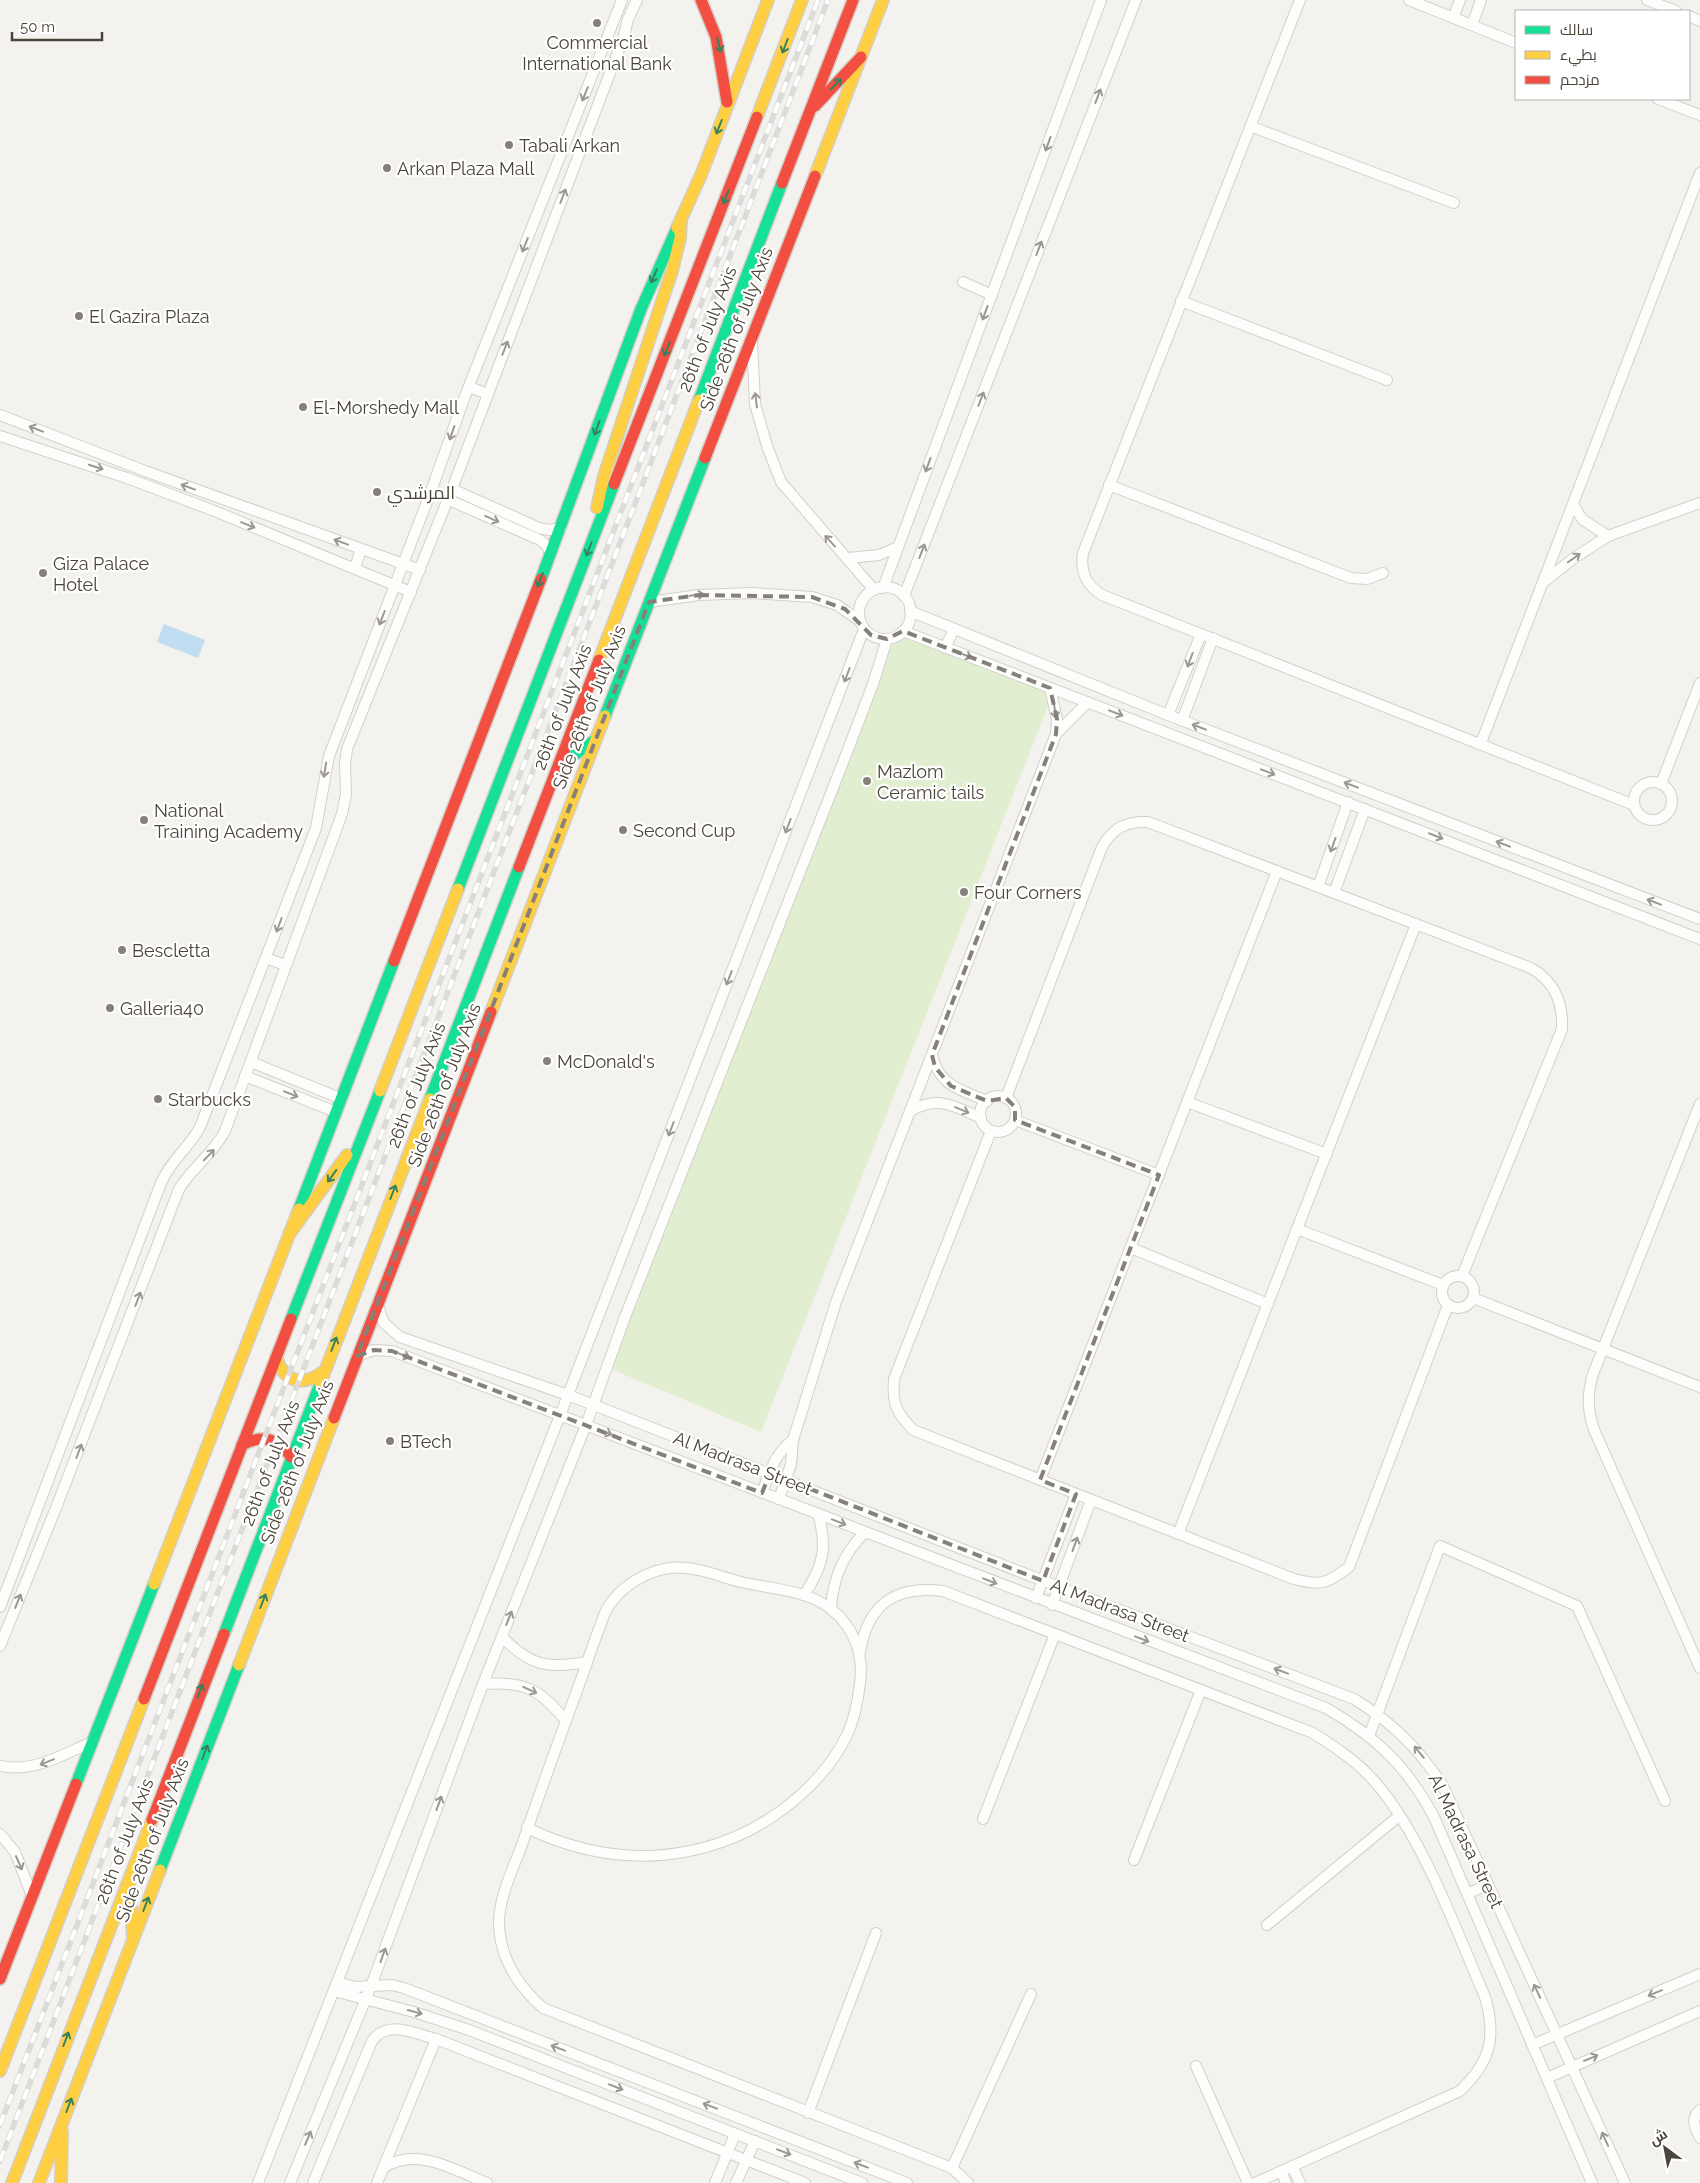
<svg xmlns="http://www.w3.org/2000/svg" width="1700" height="2183" viewBox="0 0 1700 2183" font-family="Raleway,Cairo,sans-serif">
<style>
.green{fill:#e1eecf}
.water{fill:#c0ddf1}
.lines{fill:none;stroke-linecap:round;stroke-linejoin:round}
.street-casing{stroke:#d2d0cb;stroke-width:12}
.fast-casing{stroke:#d3cfc5;stroke-width:14}
.slow-casing{stroke:#d3cfc5;stroke-width:14}
.jam-casing{stroke:#d3cfc5;stroke-width:14}
.street{stroke:#fdfdfc;stroke-width:10}
.fast{stroke:#16e098;stroke-width:11}
.slow{stroke:#ffcf43;stroke-width:11}
.jam{stroke:#f24e42;stroke-width:11}
.rail-casing{stroke:#dbdbda;stroke-width:5.5}
.rail{stroke:#fff;stroke-width:4;stroke-dasharray:11;stroke-linecap:butt}
.oneway{stroke:#36825f}
.oneway2{stroke:#9b9791}
.marked{fill:none;stroke:#868178;stroke-width:4;stroke-dasharray:10 6;stroke-linejoin:round}
.poi-dot{fill:#868178;stroke:#fff;stroke-width:2}
.labels{text-anchor:middle;dominant-baseline:central;stroke-width:4.5;stroke-linejoin:round;paint-order:stroke}
.poi-label{font-size:18px;fill:#4b4439;stroke:#fff;text-anchor:start}
.street-label{font-size:18px;fill:#4b4439;stroke:#fff}
</style>
<rect width="100%" height="100%" fill="#f4f2ee"/>
<!-- green -->
<polygon class="green" points="900,625 1057,684 761,1432 611,1369"/>
<!-- water -->
<polygon class="water" points="164,624 205,640 198,658 157,642"/>
<g class="lines">
<!-- street casing -->
<g class="street-casing">
<g id="street">
<path d="M1300,0L1083,553C1080,572 1086,585 1102,595L1634,805"/>
<polyline points="1409,0 1516,43"/>
<polyline points="1647,0 1676,11"/>
<polyline points="1689,16 1700,21"/>
<polyline points="1453,18 1460,0"/>
<polyline points="1472,25 1481,0"/>
<polyline points="1658,99 1700,115"/>
<polyline points="1250,126 1454,203"/>
<polyline points="963,282 992,295"/>
<polyline points="1181,301 1387,380"/>
<polyline points="752,342 755,404 767,446 781,482 874,590"/>
<polyline points="469,387 488,394"/>
<polyline points="0,415 145,471 420,570"/>
<polyline points="0,436 127,478 212,510 411,592"/>
<polyline points="1109,485 1351,578 1367,579 1383,573"/>
<polyline points="452,489 539,528 549,530 561,528"/>
<polyline points="447,499 540,540 547,546 551,553"/>
<polyline points="1573,505 1583,520 1608,536"/>
<polyline points="848,558 879,555 898,547"/>
<polyline points="355,568 361,549"/>
<polyline points="1545,581 1574,558 1608,536 1700,503"/>
<circle cx="885" cy="613" r="26"/>
<polyline points="883,588 1101,0"/>
<polyline points="904,596 1136,0"/>
<polyline points="649,602 699,595 752,593 812,597 837,605 860,621"/>
<polyline points="910,611 1168,715 1700,919"/>
<polyline points="903,631 1700,939"/>
<polyline points="945,648 954,629"/>
<polyline points="1168,715 1201,634"/>
<polyline points="1182,721 1213,638"/>
<polyline points="1056,734 1088,702"/>
<polyline points="1481,743 1700,173"/>
<circle cx="1653" cy="801" r="19"/>
<polyline points="1661,784 1700,683"/>
<polyline points="1318,887 1348,802"/>
<polyline points="1334,893 1365,809"/>
<polyline points="266,958 285,965"/>
<path d="M932,1055C939,1086 961,1090 987,1101"/>
<polyline points="251,1062 342,1099"/>
<polyline points="245,1076 336,1112"/>
<circle cx="998" cy="1114" r="18"/>
<path d="M1006,1098L1102,847C1113,828 1126,821 1148,822L1531,968C1555,982 1563,1002 1562,1029L1462,1276"/>
<polyline points="1187,1102 1327,1154"/>
<path d="M1700,1104L1593,1374C1587,1395 1587,1411 1595,1432L1700,1668"/>
<path d="M910,1111C939,1095 954,1106 981,1118"/>
<polyline points="1015,1120 1159,1175"/>
<path d="M991,1131L894,1379C892,1404 896,1412 913,1430L1294,1579C1320,1586 1327,1584 1349,1567L1448,1305"/>
<polyline points="1297,1229 1443,1285"/>
<polyline points="1131,1248 1268,1304"/>
<circle cx="1458" cy="1292" r="16"/>
<polyline points="1473,1298 1700,1387"/>
<path d="M377,1304L384,1323L400,1337L568,1395L1059,1587L1354,1699C1392,1722 1419,1749 1443,1786L1625,2183"/>
<path d="M357,1356L374,1350L392,1351L1326,1708C1375,1736 1407,1766 1434,1817L1592,2183"/>
<polyline points="1040,1480 1277,871"/>
<path d="M762,1493C770,1472 775,1453 793,1440"/>
<polyline points="779,1499 791,1464 793,1440 836,1302 1056,734 1057,719 1050,688"/>
<polyline points="1178,1534 1416,924"/>
<path d="M804,1595C823,1567 828,1547 818,1514"/>
<polyline points="1036,1598 1076,1494"/>
<polyline points="1052,1605 1091,1500"/>
<path d="M0,1607L161,1183C170,1161 189,1148 200,1127L316,828L329,756L430,494L465,396L622,0"/>
<path d="M831,1608C833,1578 843,1554 865,1532"/>
<path d="M502,1637C531,1666 547,1669 587,1662"/>
<path d="M0,1646L56,1508L179,1189C192,1168 213,1154 225,1131L342,814L346,794L345,764L347,749L452,489L624,36L628,19L637,0"/>
<path d="M860,1652C868,1604 895,1585 943,1591L1313,1733C1335,1747 1357,1761 1375,1782C1423,1837 1456,1930 1485,1997C1497,2038 1490,2062 1460,2091L1255,2183"/>
<path d="M483,1684C525,1681 540,1689 566,1721"/>
<polyline points="1369,1736 1440,1546 1577,1606 1665,1801"/>
<path d="M0,1766C33,1773 62,1755 92,1742"/>
<polyline points="983,1819 1055,1634"/>
<path d="M527,1828C594,1860 665,1866 735,1837C780,1818 826,1779 847,1735C855,1718 858,1701 860,1683C864,1655 854,1627 831,1609C808,1590 770,1589 741,1582C700,1571 674,1556 633,1582C624,1588 614,1597 608,1607C604,1613 602,1622 599,1629C592,1647 586,1666 579,1685C560,1737 541,1789 523,1842C514,1867 500,1894 499,1921C499,1957 517,1985 543,2008L952,2168L968,2183"/>
<polyline points="0,1834 15,1852 32,1896"/>
<polyline points="1134,1860 1201,1690"/>
<polyline points="1467,1894 1487,1885"/>
<polyline points="1267,1925 1399,1816"/>
<polyline points="337,1982 355,1987 392,1985 404,1988 907,2183"/>
<polyline points="334,1991 414,2012 469,2030 862,2183"/>
<polyline points="1532,2045 1700,1974"/>
<polyline points="1196,2066 1248,2183"/>
<polyline points="1547,2078 1700,2011"/>
<path d="M1700,2110C1690,2119 1695,2127 1700,2138"/>
<polyline points="808,2113 876,1933"/>
<polyline points="1292,2166 1300,2183"/>
<path d="M383,2168C418,2146 453,2170 487,2183"/>
<polyline points="952,2168 1031,1994"/>
<polyline points="1281,2171 1286,2183"/>
<polyline points="258,2183 568,1395 864,629"/>
<polyline points="290,2183 371,1986 483,1684 586,1425 625,1317 842,765 873,684 887,639"/>
<path d="M313,2183L372,2041C388,2019 415,2034 436,2039L805,2183"/>
<polyline points="377,2183 436,2039"/>
<polyline points="715,2183 735,2134"/>
<polyline points="736,2183 755,2141"/>
</g>
</g>
<!-- fast casing -->
<g class="fast-casing">
<g id="fast">
<polyline points="699,400 782,183"/>
<polyline points="541,579 641,309 677,228"/>
<polyline points="605,716 705,458"/>
<polyline points="558,767 595,740"/>
<polyline points="458,889 614,484"/>
<polyline points="430,1099 519,867"/>
<polyline points="299,1209 394,961"/>
<polyline points="291,1319 380,1091"/>
<polyline points="224,1634 320,1384"/>
<polyline points="76,1784 154,1584"/>
<polyline points="160,1870 239,1665"/>
</g>
</g>
<!-- slow casing -->
<g class="slow-casing">
<g id="slow">
<polyline points="757,117 802,0"/>
<polyline points="815,176 883,0"/>
<polyline points="677,228 701,175 768,0"/>
<polyline points="597,508 604,476 672,271 680,238 681,219"/>
<polyline points="599,660 699,400"/>
<polyline points="491,1012 605,716"/>
<polyline points="380,1091 458,889"/>
<polyline points="290,1233 347,1155"/>
<path d="M276,1357C284,1382 303,1388 324,1371"/>
<polyline points="320,1384 430,1099"/>
<polyline points="154,1584 299,1209"/>
<polyline points="239,1665 334,1418"/>
<polyline points="129,1881 133,1938"/>
<polyline points="0,2071 144,1699"/>
<polyline points="12,2183 152,1820"/>
<polyline points="39,2183 160,1870"/>
<polyline points="61,2183 62,2131"/>
</g>
</g>
<!-- jam casing -->
<g class="jam-casing">
<g id="jam">
<polyline points="701,0 716,37 727,102"/>
<polyline points="815,106 861,57"/>
<polyline points="782,183 853,0"/>
<polyline points="705,458 815,176"/>
<polyline points="614,484 757,117"/>
<polyline points="519,867 599,660"/>
<polyline points="394,961 541,579"/>
<polyline points="334,1418 491,1012"/>
<path d="M242,1445C262,1434 279,1438 291,1457"/>
<polyline points="144,1699 291,1319"/>
<polyline points="152,1820 224,1634"/>
<polyline points="0,1979 76,1784"/>
</g>
</g>
<!-- street -->
<use href="#street" class="street"/>
<!-- fast -->
<use href="#fast" class="fast"/>
<!-- slow -->
<use href="#slow" class="slow"/>
<!-- jam -->
<use href="#jam" class="jam"/>
<!-- rail casing -->
<g class="rail-casing">
<g id="rail">
<polyline points="0,2125 818,0"/>
<polyline points="0,2161 828,0"/>
</g>
</g>
<!-- rail -->
<use href="#rail" class="rail"/>
</g>
<!-- one-way arrows -->
<defs><path id="oneway-shaft" d="M-6 0H5M1.5-3L5.5 0L1.5 3" fill="none" stroke-width="1.6" stroke-linecap="round" stroke-linejoin="round" transform="scale(1.25)"/></defs>
<g class="oneway">
<use href="#oneway-shaft" transform="translate(719 45) rotate(77)"/>
<use href="#oneway-shaft" transform="translate(785 46) rotate(111)"/>
<use href="#oneway-shaft" transform="translate(836 84) rotate(-47)"/>
<use href="#oneway-shaft" transform="translate(719 127) rotate(111)"/>
<use href="#oneway-shaft" transform="translate(726 197) rotate(111)"/>
<use href="#oneway-shaft" transform="translate(654 276) rotate(113)"/>
<use href="#oneway-shaft" transform="translate(667 349) rotate(111)"/>
<use href="#oneway-shaft" transform="translate(597 428) rotate(110)"/>
<use href="#oneway-shaft" transform="translate(589 549) rotate(111)"/>
<use href="#oneway-shaft" transform="translate(540 580) rotate(111)"/>
<use href="#oneway-shaft" transform="translate(332 1176) rotate(126)"/>
<use href="#oneway-shaft" transform="translate(393 1192) rotate(-69)"/>
<use href="#oneway-shaft" transform="translate(334 1344) rotate(-69)"/>
<use href="#oneway-shaft" transform="translate(263 1601) rotate(-69)"/>
<use href="#oneway-shaft" transform="translate(200 1691) rotate(-69)"/>
<use href="#oneway-shaft" transform="translate(205 1752) rotate(-69)"/>
<use href="#oneway-shaft" transform="translate(146 1904) rotate(-69)"/>
<use href="#oneway-shaft" transform="translate(66 2039) rotate(-69)"/>
<use href="#oneway-shaft" transform="translate(69 2105) rotate(-69)"/>
</g>
<g class="oneway2">
<use href="#oneway-shaft" transform="translate(585 94) rotate(112)"/>
<use href="#oneway-shaft" transform="translate(1098 96) rotate(-69)"/>
<use href="#oneway-shaft" transform="translate(1048 144) rotate(110)"/>
<use href="#oneway-shaft" transform="translate(563 196) rotate(-69)"/>
<use href="#oneway-shaft" transform="translate(525 245) rotate(112)"/>
<use href="#oneway-shaft" transform="translate(1039 248) rotate(-69)"/>
<use href="#oneway-shaft" transform="translate(985 313) rotate(110)"/>
<use href="#oneway-shaft" transform="translate(505 348) rotate(-69)"/>
<use href="#oneway-shaft" transform="translate(981 399) rotate(-69)"/>
<use href="#oneway-shaft" transform="translate(756 400) rotate(-97)"/>
<use href="#oneway-shaft" transform="translate(36 429) rotate(-159)"/>
<use href="#oneway-shaft" transform="translate(452 433) rotate(109)"/>
<use href="#oneway-shaft" transform="translate(928 465) rotate(110)"/>
<use href="#oneway-shaft" transform="translate(96 467) rotate(18)"/>
<use href="#oneway-shaft" transform="translate(188 487) rotate(-160)"/>
<use href="#oneway-shaft" transform="translate(492 519) rotate(24)"/>
<use href="#oneway-shaft" transform="translate(248 525) rotate(22)"/>
<use href="#oneway-shaft" transform="translate(830 541) rotate(-132)"/>
<use href="#oneway-shaft" transform="translate(341 542) rotate(-160)"/>
<use href="#oneway-shaft" transform="translate(922 551) rotate(-69)"/>
<use href="#oneway-shaft" transform="translate(1574 558) rotate(-35)"/>
<use href="#oneway-shaft" transform="translate(697 595) rotate(-6)"/>
<use href="#oneway-shaft" transform="translate(382 618) rotate(111)"/>
<use href="#oneway-shaft" transform="translate(965 655) rotate(21)"/>
<use href="#oneway-shaft" transform="translate(1190 660) rotate(111)"/>
<use href="#oneway-shaft" transform="translate(847 675) rotate(111)"/>
<use href="#oneway-shaft" transform="translate(1055 711) rotate(82)"/>
<use href="#oneway-shaft" transform="translate(1116 713) rotate(21)"/>
<use href="#oneway-shaft" transform="translate(1199 727) rotate(-159)"/>
<use href="#oneway-shaft" transform="translate(325 770) rotate(99)"/>
<use href="#oneway-shaft" transform="translate(1268 772) rotate(21)"/>
<use href="#oneway-shaft" transform="translate(1351 785) rotate(-159)"/>
<use href="#oneway-shaft" transform="translate(788 826) rotate(111)"/>
<use href="#oneway-shaft" transform="translate(1436 836) rotate(21)"/>
<use href="#oneway-shaft" transform="translate(1503 844) rotate(-159)"/>
<use href="#oneway-shaft" transform="translate(1333 845) rotate(110)"/>
<use href="#oneway-shaft" transform="translate(1654 902) rotate(-159)"/>
<use href="#oneway-shaft" transform="translate(279 925) rotate(111)"/>
<use href="#oneway-shaft" transform="translate(729 978) rotate(111)"/>
<use href="#oneway-shaft" transform="translate(291 1094) rotate(21)"/>
<use href="#oneway-shaft" transform="translate(962 1110) rotate(23)"/>
<use href="#oneway-shaft" transform="translate(671 1129) rotate(111)"/>
<use href="#oneway-shaft" transform="translate(209 1155) rotate(-46)"/>
<use href="#oneway-shaft" transform="translate(138 1299) rotate(-69)"/>
<use href="#oneway-shaft" transform="translate(403 1355) rotate(21)"/>
<use href="#oneway-shaft" transform="translate(605 1432) rotate(21)"/>
<use href="#oneway-shaft" transform="translate(79 1451) rotate(-69)"/>
<use href="#oneway-shaft" transform="translate(839 1522) rotate(21)"/>
<use href="#oneway-shaft" transform="translate(1075 1544) rotate(-70)"/>
<use href="#oneway-shaft" transform="translate(990 1581) rotate(21)"/>
<use href="#oneway-shaft" transform="translate(18 1601) rotate(-68)"/>
<use href="#oneway-shaft" transform="translate(509 1618) rotate(-68)"/>
<use href="#oneway-shaft" transform="translate(1142 1639) rotate(21)"/>
<use href="#oneway-shaft" transform="translate(1281 1671) rotate(-159)"/>
<use href="#oneway-shaft" transform="translate(530 1690) rotate(25)"/>
<use href="#oneway-shaft" transform="translate(1419 1752) rotate(-130)"/>
<use href="#oneway-shaft" transform="translate(47 1762) rotate(158)"/>
<use href="#oneway-shaft" transform="translate(439 1803) rotate(-70)"/>
<use href="#oneway-shaft" transform="translate(19 1863) rotate(66)"/>
<use href="#oneway-shaft" transform="translate(383 1955) rotate(-70)"/>
<use href="#oneway-shaft" transform="translate(1537 1991) rotate(-115)"/>
<use href="#oneway-shaft" transform="translate(1655 1993) rotate(157)"/>
<use href="#oneway-shaft" transform="translate(415 2012) rotate(15)"/>
<use href="#oneway-shaft" transform="translate(558 2048) rotate(-159)"/>
<use href="#oneway-shaft" transform="translate(1591 2058) rotate(-23)"/>
<use href="#oneway-shaft" transform="translate(616 2087) rotate(21)"/>
<use href="#oneway-shaft" transform="translate(710 2106) rotate(-159)"/>
<use href="#oneway-shaft" transform="translate(308 2138) rotate(-67)"/>
<use href="#oneway-shaft" transform="translate(1605 2139) rotate(-114)"/>
<use href="#oneway-shaft" transform="translate(784 2152) rotate(21)"/>
<use href="#oneway-shaft" transform="translate(861 2165) rotate(-159)"/>
</g>
<!-- marked area -->
<path class="marked" d="M699,595L812,597L845,609L871,635L887,639L903,631L1050,688L1057,719L1056,734L932,1055L935,1067L951,1086L987,1101L1006,1098L1015,1107V1120L1159,1175L1040,1480L1076,1494L1043,1581L770,1473L762,1493L392,1351L374,1350L357,1356L649,602Z"/>
<!-- markers -->
<g class="poi-dot">
<circle cx="597" cy="23" r="5"/>
<circle cx="509" cy="145" r="5"/>
<circle cx="387" cy="168" r="5"/>
<circle cx="79" cy="316" r="5"/>
<circle cx="303" cy="407" r="5"/>
<circle cx="377" cy="492" r="5"/>
<circle cx="43" cy="573" r="5"/>
<circle cx="867" cy="781" r="5"/>
<circle cx="144" cy="820" r="5"/>
<circle cx="623" cy="830" r="5"/>
<circle cx="964" cy="892" r="5"/>
<circle cx="122" cy="950" r="5"/>
<circle cx="110" cy="1008" r="5"/>
<circle cx="547" cy="1061" r="5"/>
<circle cx="158" cy="1099" r="5"/>
<circle cx="390" cy="1441" r="5"/>
</g>
<g class="labels">
<!-- poi labels -->
<g class="poi-label">
<text x="597" y="42" text-anchor="middle">Commercial<tspan x="597" dy="21">International Bank</tspan></text>
<text x="519" y="145">Tabali Arkan</text>
<text x="397" y="168">Arkan Plaza Mall</text>
<text x="89" y="316">El Gazira Plaza</text>
<text x="313" y="407">El-Morshedy Mall</text>
<text x="387" y="492">المرشدي</text>
<text x="53" y="563">Giza Palace<tspan x="53" dy="21">Hotel</tspan></text>
<text x="877" y="771">Mazlom<tspan x="877" dy="21">Ceramic tails</tspan></text>
<text x="154" y="810">National<tspan x="154" dy="21">Training Academy</tspan></text>
<text x="633" y="830">Second Cup</text>
<text x="974" y="892">Four Corners</text>
<text x="132" y="950">Bescletta</text>
<text x="120" y="1008">Galleria40</text>
<text x="557" y="1061">McDonald's</text>
<text x="168" y="1099">Starbucks</text>
<text x="400" y="1441">BTech</text>
</g>
<!-- street labels -->
<g class="street-label">
<text transform="translate(707 329) rotate(-69)">26th of July Axis</text>
<text transform="translate(736 329) rotate(-69)">Side 26th of July Axis</text>
<text transform="translate(562 707) rotate(-69)">26th of July Axis</text>
<text transform="translate(589 707) rotate(-69)">Side 26th of July Axis</text>
<text transform="translate(416 1085) rotate(-69)">26th of July Axis</text>
<text transform="translate(444 1085) rotate(-69)">Side 26th of July Axis</text>
<text transform="translate(297 1462) rotate(-69)">Side 26th of July Axis</text>
<text transform="translate(270 1463) rotate(-69)">26th of July Axis</text>
<text transform="translate(743 1463) rotate(21)">Al Madrasa Street</text>
<text transform="translate(1120 1610) rotate(21)">Al Madrasa Street</text>
<text transform="translate(152 1840) rotate(-69)">Side 26th of July Axis</text>
<text transform="translate(124 1841) rotate(-69)">26th of July Axis</text>
<text transform="translate(1466 1841) rotate(64)">Al Madrasa Street</text>
</g>
</g>
<!-- legend -->
<rect x="1515" y="10" width="175" height="90" fill="#ffffff" stroke="#b7b4b0"/>
<rect x="1525" y="26" width="25" height="8" fill="#16e098" stroke="#b7b4b0"/>
<text x="1560" y="35" font-size="15" fill="#4b4439">سالك</text>
<rect x="1525" y="51" width="25" height="8" fill="#ffcf43" stroke="#b7b4b0"/>
<text x="1560" y="60" font-size="15" fill="#4b4439">بطيء</text>
<rect x="1525" y="76" width="25" height="8" fill="#f24e42" stroke="#b7b4b0"/>
<text x="1560" y="85" font-size="15" fill="#4b4439">مزدحم</text>
<!-- north arrow -->
<g transform="translate(1665 2148) rotate(328)" stroke="#ffffff" stroke-width="4" paint-order="stroke">
<path d="M0-4L9 19L0 12L-9 19Z" fill="#4b4439"/>
<text y="-8" font-size="14" font-weight="bold" text-anchor="middle" fill="#4b4439">ش</text>
</g>
<!-- scale -->
<path d="M12 32v8h90v-8" fill="none" stroke="#4b4439" stroke-width="2.5"/>
<text x="20" y="32" font-size="15" fill="#4b4439" stroke="#ffffff" stroke-width="4" paint-order="stroke">50 m</text>
</svg>
